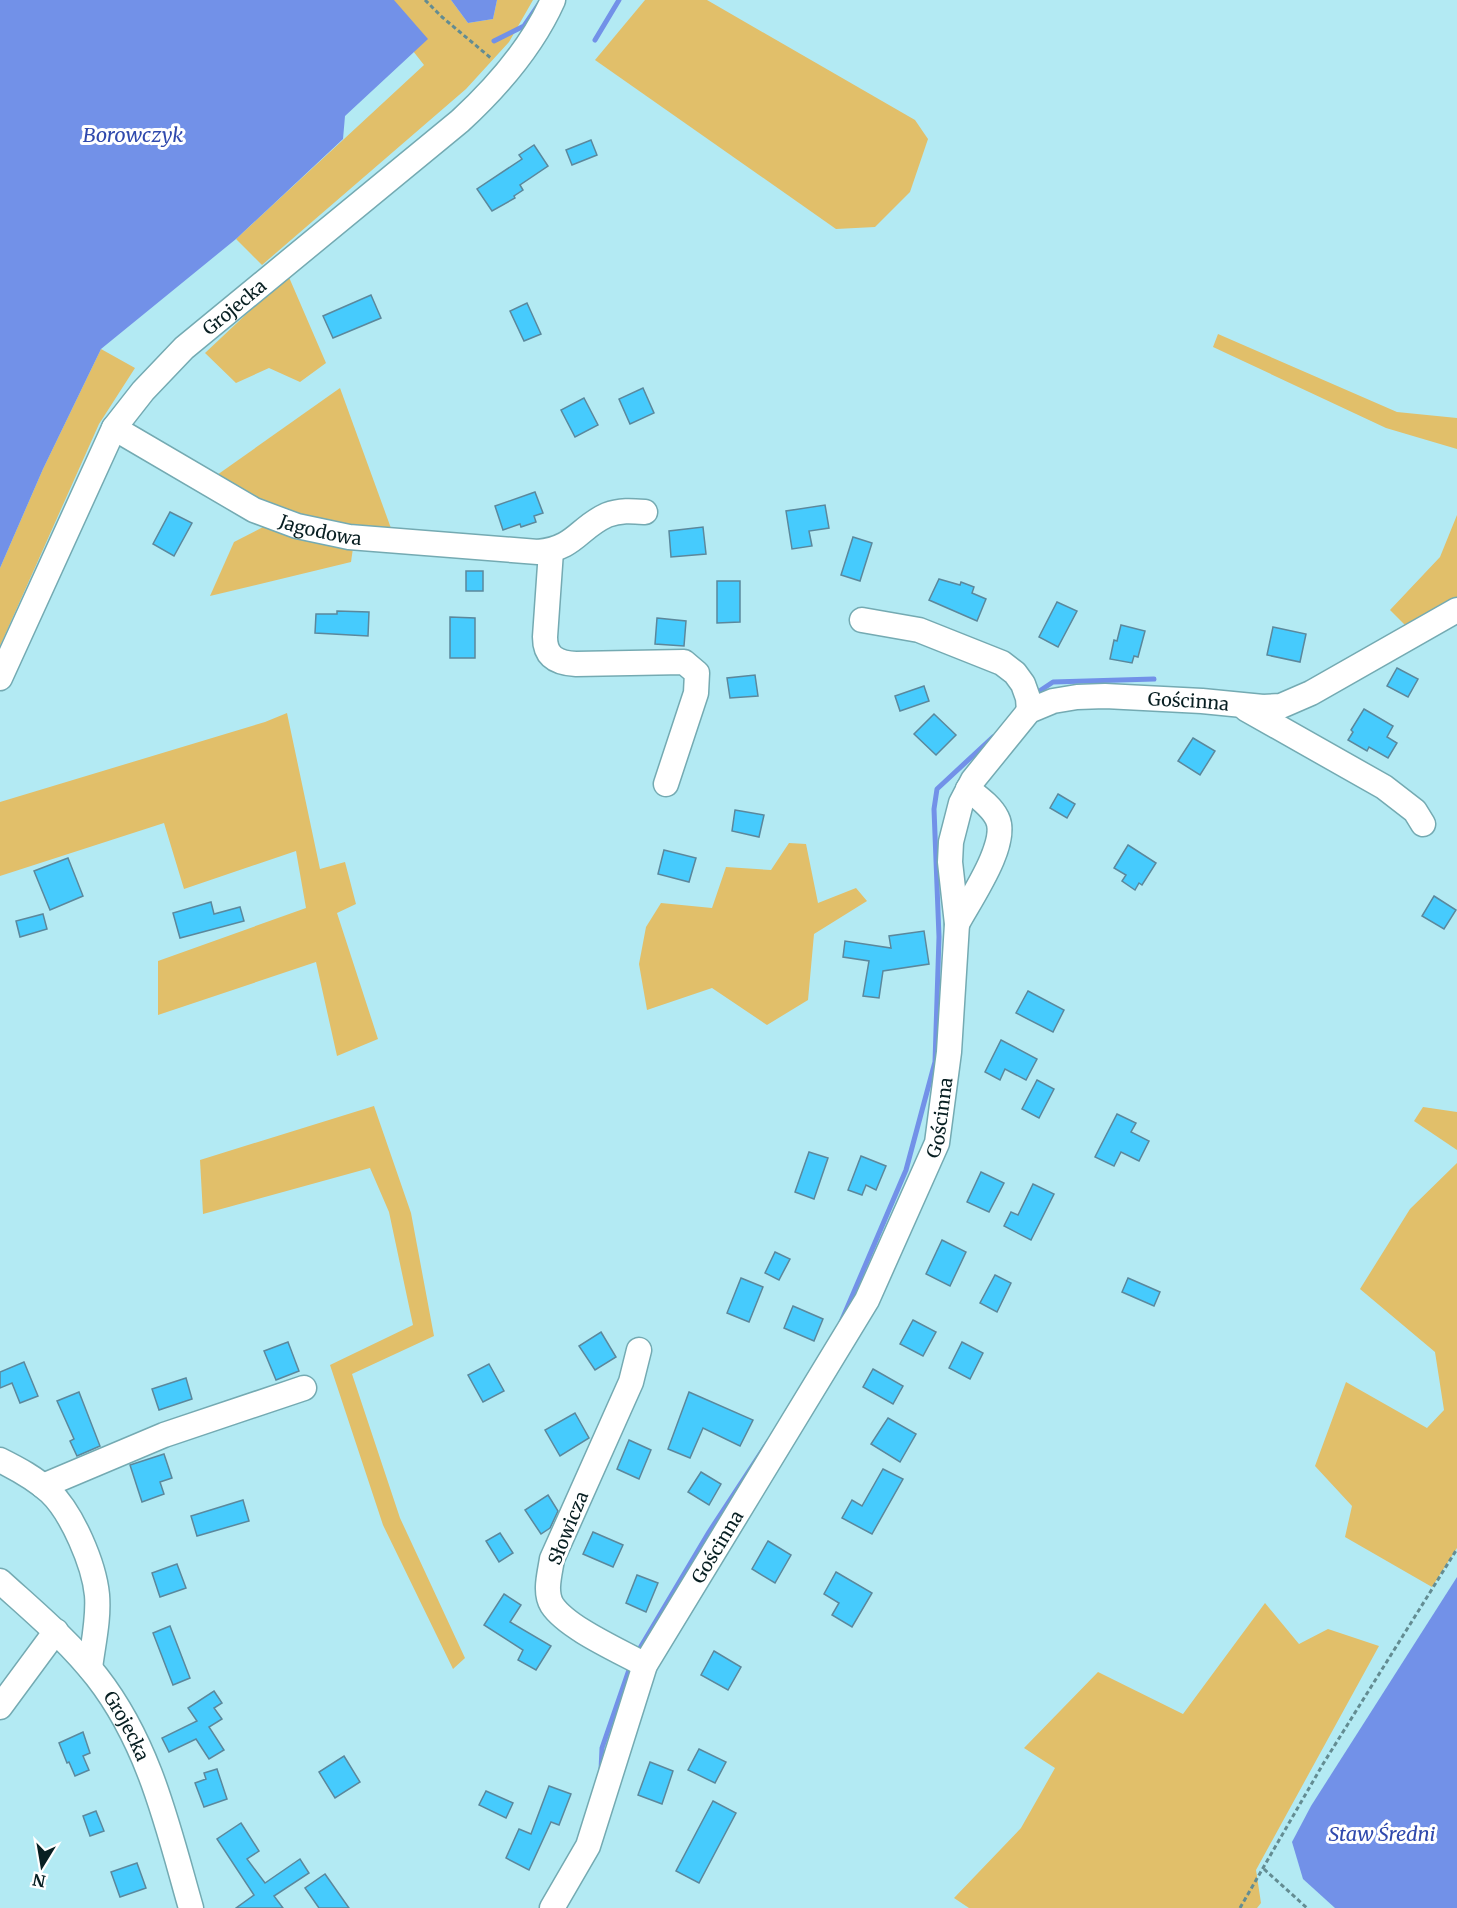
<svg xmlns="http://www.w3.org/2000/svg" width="1457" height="1908" font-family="Merriweather,serif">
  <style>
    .green { fill: #e1bf6a }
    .water { fill: #7291e8 }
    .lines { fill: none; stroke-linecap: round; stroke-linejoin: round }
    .stream { stroke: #7291e8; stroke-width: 5 }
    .building { fill: #46cbfd; stroke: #5b889c; stroke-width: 1.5 }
    .minor-casing { stroke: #74aab2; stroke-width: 27 }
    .path { stroke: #638c92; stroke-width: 3; stroke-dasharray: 4.5 3; stroke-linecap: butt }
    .minor { stroke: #fff; stroke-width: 24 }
    .labels { text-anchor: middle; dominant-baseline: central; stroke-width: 6; stroke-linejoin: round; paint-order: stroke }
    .street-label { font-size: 18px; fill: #081f22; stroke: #fff }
    .water-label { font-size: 20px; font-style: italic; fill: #2f49ad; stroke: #fff }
  </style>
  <rect width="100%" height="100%" fill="#b3eaf3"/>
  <g class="green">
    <polygon points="373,0 451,0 468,23 493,19 497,0 533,0 509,42 466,89 262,265 236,239 424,65"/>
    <polygon points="645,0 707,0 915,120 928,139 910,192 875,227 836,229 595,60"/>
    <polygon points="288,275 326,363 300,382 269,368 236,383 205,353"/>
    <polygon points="1218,334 1397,412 1457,418 1457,449 1386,428 1213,347"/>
    <polygon points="101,349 135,368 99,424 0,646 0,568 43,469"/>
    <polygon points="340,388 392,531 346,528 276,508 217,475"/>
    <polygon points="1457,515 1457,599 1409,629 1390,610 1440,557"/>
    <polygon points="265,526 353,548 351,562 210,596 234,542"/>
    <polygon points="287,713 320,869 345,862 356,904 337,913 378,1039 337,1056 316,962 158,1015 158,961 306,908 296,851 184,889 164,823 0,876 0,802 265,722"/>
    <polygon points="789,843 806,844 818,903 856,888 867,901 814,934 808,1000 767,1025 712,988 647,1010 639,964 646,927 661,903 712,908 726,867 771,870"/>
    <polygon points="374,1106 411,1213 434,1336 352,1374 400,1518 465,1658 453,1669 383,1525 330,1365 413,1325 389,1212 370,1168 203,1214 200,1160"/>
    <polygon points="1423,1107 1457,1112 1457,1150 1414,1121"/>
    <polygon points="1457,1163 1457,1548 1432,1587 1345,1537 1352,1506 1315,1466 1346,1382 1427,1428 1444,1410 1435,1352 1360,1289 1410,1209"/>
    <polygon points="1265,1603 1299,1644 1328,1629 1379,1646 1256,1870 1261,1903 1257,1908 969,1908 954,1898 1021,1828 1055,1768 1024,1748 1098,1672 1183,1714"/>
  </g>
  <g class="water">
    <polygon points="0,0 394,0 428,39 345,116 343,139 236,239 101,349 43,469 0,568"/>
    <polygon points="451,0 497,0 493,19 468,23"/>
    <polygon points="1457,1577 1457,1908 1335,1908 1303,1879 1292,1842 1311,1806"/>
  </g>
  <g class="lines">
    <g class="stream">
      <polyline points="595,40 619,0"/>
      <polyline points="494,41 524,26 539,4"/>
      <polyline points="1041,690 1053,682 1154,679"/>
      <polyline points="841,1322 906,1170 935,1062 939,937 934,809 937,789 993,737"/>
      <polyline points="637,1653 709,1532 768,1442"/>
      <polyline points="601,1770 602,1748 631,1664"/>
    </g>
  </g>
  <g class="building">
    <polygon points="591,140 597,155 572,165 566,150"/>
    <polygon points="534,145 548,166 520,185 523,190 514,196 515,198 492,211 477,189 522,159 519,155"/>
    <polygon points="371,295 381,318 333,338 323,316"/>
    <polygon points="527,303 541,334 524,341 510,311"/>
    <polygon points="643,388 654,413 630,424 619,399"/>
    <polygon points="584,398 598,425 575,437 561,410"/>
    <polygon points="535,492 543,513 534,516 536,522 521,527 520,524 503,530 495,506"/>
    <polygon points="825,505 829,528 809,531 812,546 792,549 786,511"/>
    <polygon points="170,512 192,523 174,556 153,544"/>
    <polygon points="703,527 706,554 671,557 669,531"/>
    <polygon points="853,537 872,543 860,581 841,575"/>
    <rect x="466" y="571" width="17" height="20"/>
    <polygon points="939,579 960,585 961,582 974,587 972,593 986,599 977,621 929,600"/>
    <polygon points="717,581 740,581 740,622 717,623"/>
    <polygon points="1057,602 1077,611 1058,647 1039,637"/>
    <polygon points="337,611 369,612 368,636 315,633 316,614 337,614"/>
    <polygon points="450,617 475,618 475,658 450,658"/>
    <polygon points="657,618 686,621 684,646 655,644"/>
    <polygon points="1121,625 1145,631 1138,657 1134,656 1132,663 1110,659 1114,640 1117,641"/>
    <polygon points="1273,627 1306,634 1300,662 1267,655"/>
    <polygon points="1397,668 1418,679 1408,697 1387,686"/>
    <polygon points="755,675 758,696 730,698 727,678"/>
    <polygon points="924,686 929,701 900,711 895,696"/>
    <polygon points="1364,709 1393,726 1387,737 1397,743 1388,758 1369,747 1367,751 1348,740 1353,732 1351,730"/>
    <polygon points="934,714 956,735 936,755 914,734"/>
    <polygon points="1193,738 1215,751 1200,775 1178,761"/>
    <polygon points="1058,794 1075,804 1067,818 1050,808"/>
    <polygon points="735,810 764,815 759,837 732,831"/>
    <polygon points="1128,845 1156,863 1142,885 1139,883 1135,890 1122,881 1126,875 1114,868"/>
    <polygon points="664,850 696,858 689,882 658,874"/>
    <polygon points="68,858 83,896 50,910 34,871"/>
    <polygon points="1434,896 1456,910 1444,929 1422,916"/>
    <polygon points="211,902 214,914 240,907 244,921 180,938 173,913"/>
    <polygon points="43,914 47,929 20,937 16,921"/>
    <polygon points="924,931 929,964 883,971 879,998 863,996 869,961 843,957 845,941 891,948 889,936"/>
    <polygon points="1028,991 1064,1010 1053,1032 1016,1013"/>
    <polygon points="1001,1040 1037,1059 1026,1080 1005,1069 1000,1080 985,1072"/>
    <polygon points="1037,1080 1054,1089 1039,1118 1022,1109"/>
    <polygon points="1117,1114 1136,1123 1131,1132 1149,1141 1139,1161 1121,1152 1114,1166 1095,1157"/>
    <polygon points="809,1152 828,1158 814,1199 795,1192"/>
    <polygon points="861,1156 886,1166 876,1190 866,1185 862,1195 848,1190"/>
    <polygon points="981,1172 1004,1183 989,1212 967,1202"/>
    <polygon points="1033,1184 1054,1194 1031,1240 1004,1226 1011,1212 1018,1215"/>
    <polygon points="942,1240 966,1252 950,1286 926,1274"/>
    <polygon points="775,1252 790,1259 779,1280 765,1273"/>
    <polygon points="995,1275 1011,1283 997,1312 980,1303"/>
    <polygon points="741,1278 763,1287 749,1322 727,1313"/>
    <polygon points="1128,1278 1160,1292 1154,1306 1122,1292"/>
    <polygon points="793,1306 823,1319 814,1341 784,1328"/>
    <polygon points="913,1320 936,1332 923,1356 900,1344"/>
    <polygon points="601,1332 616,1357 595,1370 579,1346"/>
    <polygon points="288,1342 299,1371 276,1380 264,1351"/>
    <polygon points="962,1342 983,1353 970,1379 949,1368"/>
    <polygon points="24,1362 38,1396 20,1403 12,1383 0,1388 0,1372"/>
    <polygon points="489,1364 504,1391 483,1402 468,1375"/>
    <polygon points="873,1369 903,1386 893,1404 863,1387"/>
    <polygon points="186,1378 192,1399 159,1410 152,1389"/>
    <polygon points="79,1392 100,1446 77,1456 70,1441 74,1439 57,1401"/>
    <polygon points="689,1392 753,1420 740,1446 703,1428 690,1458 668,1449"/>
    <polygon points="575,1413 589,1438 560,1456 545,1430"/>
    <polygon points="888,1418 916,1434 900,1462 871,1444"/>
    <polygon points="629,1440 651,1450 639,1479 617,1469"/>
    <polygon points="164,1454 172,1478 160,1482 164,1494 142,1502 130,1465"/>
    <polygon points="883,1469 903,1479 872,1534 842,1518 852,1500 862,1506"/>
    <polygon points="701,1472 721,1484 709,1505 688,1492"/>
    <polygon points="548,1495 558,1511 550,1528 541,1534 525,1510"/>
    <polygon points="243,1500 249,1521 197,1536 191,1516"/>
    <polygon points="593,1532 623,1545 613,1567 583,1554"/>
    <polygon points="500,1533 513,1553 499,1562 486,1541"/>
    <polygon points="768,1541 791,1555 775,1583 752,1569"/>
    <polygon points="177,1564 186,1588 160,1597 152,1573"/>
    <polygon points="836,1572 872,1593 852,1627 832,1615 839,1603 824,1594"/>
    <polygon points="637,1575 658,1583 646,1612 626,1603"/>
    <polygon points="504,1594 521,1605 510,1622 551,1646 536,1670 518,1660 523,1650 484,1625"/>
    <polygon points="170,1626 190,1678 173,1685 153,1633"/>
    <polygon points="714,1651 741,1667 728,1690 701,1675"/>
    <polygon points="214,1691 222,1703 214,1708 222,1719 209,1727 224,1750 209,1759 196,1739 169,1752 162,1738 197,1721 188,1708"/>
    <polygon points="83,1732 90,1753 83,1756 89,1770 75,1776 69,1762 67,1763 59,1743"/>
    <polygon points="699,1749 726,1762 715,1783 688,1770"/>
    <polygon points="344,1756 360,1782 335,1798 319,1772"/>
    <polygon points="650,1762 673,1771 662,1804 638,1795"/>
    <polygon points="217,1769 227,1799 204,1807 195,1783 206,1779 204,1773"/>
    <polygon points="549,1786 571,1794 559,1825 551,1822 529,1870 506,1858 519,1829 531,1834"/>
    <polygon points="486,1791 513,1803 506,1818 479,1805"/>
    <polygon points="713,1801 736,1813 699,1883 676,1871"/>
    <polygon points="96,1811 104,1831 90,1836 83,1816"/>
    <polygon points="241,1823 259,1851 247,1859 265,1883 300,1859 309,1873 274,1896 283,1908 236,1908 254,1895 217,1839"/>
    <polygon points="137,1863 146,1888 120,1897 111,1872"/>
    <polygon points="325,1874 349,1908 319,1908 305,1888"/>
  </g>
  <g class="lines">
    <g class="minor-casing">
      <g id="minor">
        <path id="s1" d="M114,428L254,510L297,526L349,537L538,552C576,548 578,528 607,515C620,510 632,511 645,512"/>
        <path d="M551,551L545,637C545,657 557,663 576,664L684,662L697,673L696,693L666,784"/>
        <polyline points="862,620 919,630 1002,663 1015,673 1023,684 1028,698 1029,711"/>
        <path id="s2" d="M0,678L114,428L143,391L184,348L460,121C498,86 532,47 553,0"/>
        <polyline points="1246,709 1384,787 1415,811 1423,824"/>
        <path d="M957,924C969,901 1010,843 997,818C991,806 978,797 968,789"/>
        <path d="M639,1350L631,1382L552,1559C550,1573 544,1592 552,1605C567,1628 620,1651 645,1665"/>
        <path d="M0,1460C18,1469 35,1478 50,1492C72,1513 94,1564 97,1595C99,1619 93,1644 90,1668"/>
        <polyline points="43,1486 164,1435 304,1388"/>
        <path id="s3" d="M0,1581C34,1612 69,1641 97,1677C150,1745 168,1828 191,1908"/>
        <polyline points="0,1707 56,1631"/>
        <path id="s4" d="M552,1908L588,1846L645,1665L867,1300L937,1143L949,1052L957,924L950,862L951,842L961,803L973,780L1029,711L1053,701L1077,697L1105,696L1202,701L1263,707L1281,706L1311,693L1457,610"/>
      </g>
    </g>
    <g class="path">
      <polyline points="425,0 442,17 492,59"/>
      <polyline points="1264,1869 1307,1908"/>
      <polyline points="1240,1908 1323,1764 1457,1549"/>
    </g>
    <use href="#minor" class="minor"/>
  </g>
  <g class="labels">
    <g class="street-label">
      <text stroke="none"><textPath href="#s2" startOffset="446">Grojecka</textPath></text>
      <text stroke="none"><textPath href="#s1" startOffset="232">Jagodowa</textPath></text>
      <text stroke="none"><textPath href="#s4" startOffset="1480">Gościnna</textPath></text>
      <text stroke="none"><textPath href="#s4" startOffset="886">Gościnna</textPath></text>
      <text transform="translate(568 1528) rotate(-68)">Słowicza</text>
      <text stroke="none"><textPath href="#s4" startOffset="400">Gościnna</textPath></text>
      <text stroke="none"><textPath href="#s3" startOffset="194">Grojecka</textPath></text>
    </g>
    <g class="water-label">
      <text x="133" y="134">Borowczyk</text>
      <text x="1382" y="1833">Staw Średni</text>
    </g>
  </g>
  <g transform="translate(42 1866) rotate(191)" stroke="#ffffff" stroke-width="4.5" paint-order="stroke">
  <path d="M0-4.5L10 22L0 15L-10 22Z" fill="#081f22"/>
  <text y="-9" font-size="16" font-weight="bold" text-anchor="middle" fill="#081f22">N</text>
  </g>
</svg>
